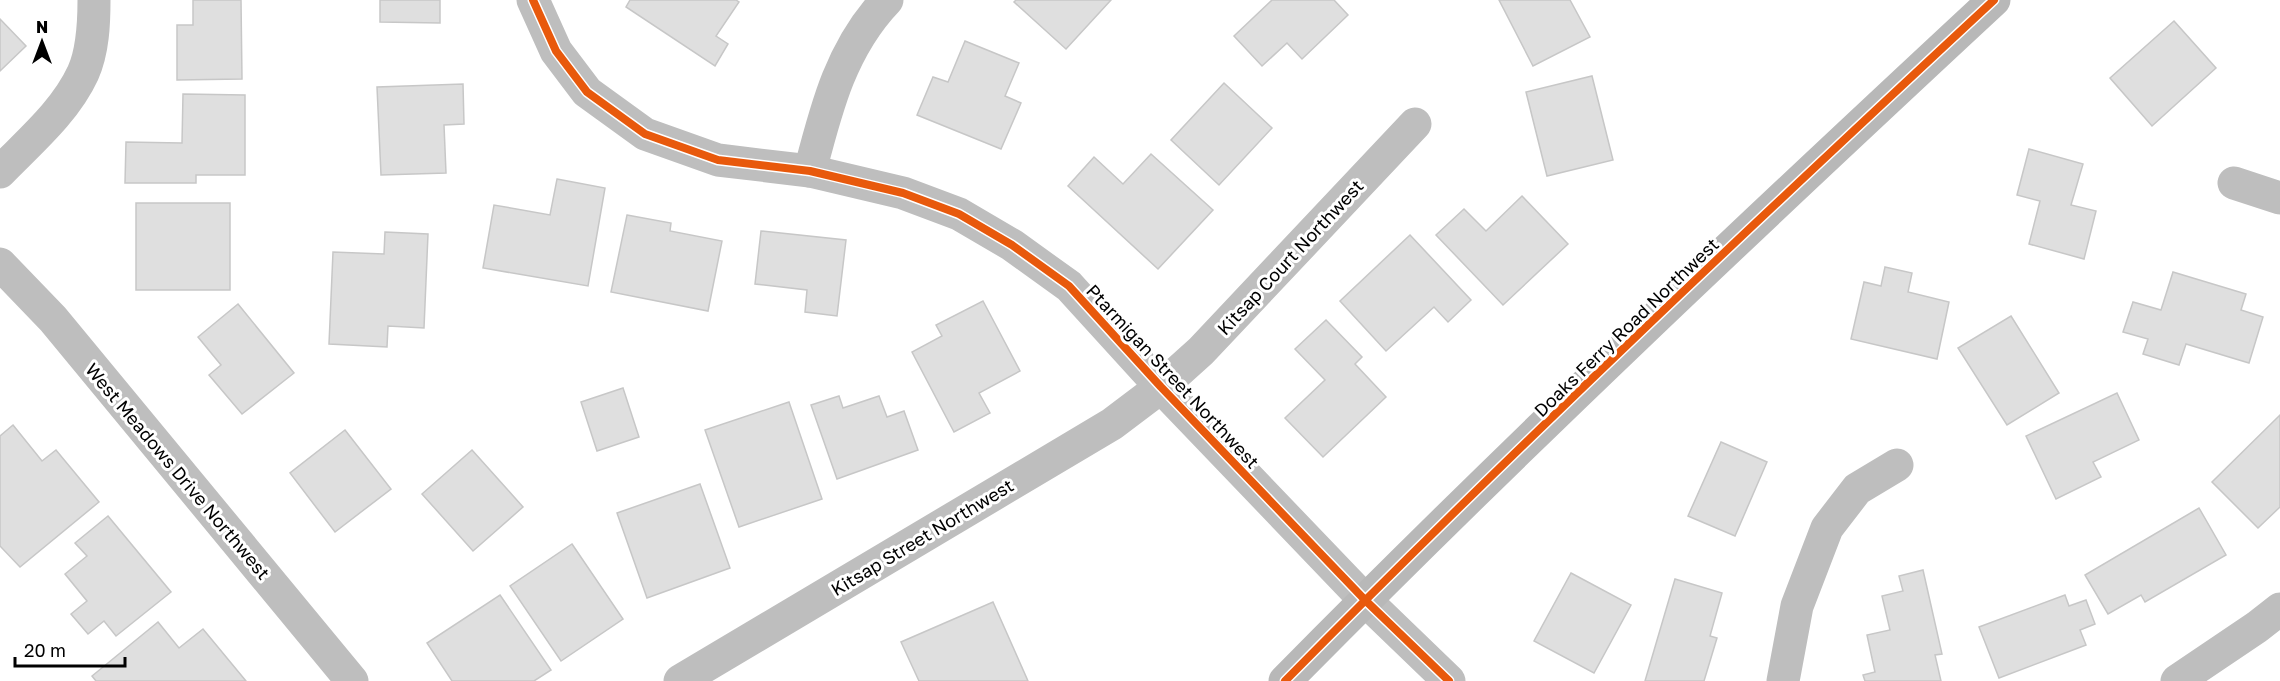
<svg xmlns="http://www.w3.org/2000/svg" width="2280" height="681" font-family="'Golos Text',sans-serif">
  <style>
    .building { fill: #dfdfdf; stroke: #c7c7c7; stroke-width: 1.5 }
    .lines { fill: none; stroke-linecap: round; stroke-linejoin: round }
    .minor { stroke: #bebebe; stroke-width: 33 }
    .secondary { stroke: #b8b8b8; stroke-width: 33 }
    .cycleway-casing { stroke: #fff; stroke-width: 11 }
    .cycleway { stroke: #e8590c; stroke-width: 8 }
    .labels { text-anchor: middle; dominant-baseline: central; stroke-width: 6; stroke-linejoin: round; paint-order: stroke }
    .street-label { font-size: 18px; fill: #000; stroke: #fff }
  </style>
  <rect width="100%" height="100%" fill="#fff"/>
  <g class="building">
    <polygon points="193,0 241,0 242,79 177,80 177,25 193,25"/>
    <polygon points="380,0 440,0 440,23 380,22"/>
    <polygon points="630,0 736,0 739,2 716,36 728,44 715,66 626,7"/>
    <polygon points="1016,0 1111,0 1066,49 1014,2"/>
    <polygon points="1272,0 1334,0 1348,15 1302,59 1287,43 1262,66 1234,36"/>
    <polygon points="1499,0 1570,0 1590,37 1533,66"/>
    <polygon points="0,19 26,46 0,71"/>
    <polygon points="2174,21 2216,68 2152,126 2110,78"/>
    <polygon points="965,41 1019,63 1005,96 1021,103 1001,149 917,115 933,77 948,82"/>
    <polygon points="1592,76 1613,160 1547,176 1526,92"/>
    <polygon points="1224,83 1272,128 1219,185 1171,140"/>
    <polygon points="463,84 464,124 444,125 446,173 381,175 377,87"/>
    <polygon points="183,94 245,95 245,175 196,175 196,183 125,183 126,142 182,143"/>
    <polygon points="2029,149 2083,164 2071,205 2096,211 2084,259 2029,244 2040,201 2017,195"/>
    <polygon points="1151,154 1213,210 1158,269 1068,186 1094,157 1123,184"/>
    <polygon points="557,179 605,188 588,286 483,268 494,205 550,215"/>
    <polygon points="1522,196 1568,244 1503,305 1436,235 1464,209 1486,231"/>
    <rect x="136" y="203" width="94" height="87"/>
    <polygon points="627,215 671,223 670,231 722,241 708,311 611,292"/>
    <polygon points="761,231 846,240 837,316 805,312 807,290 755,284"/>
    <polygon points="385,232 428,234 424,328 388,326 387,347 329,344 333,252 384,254"/>
    <polygon points="1410,235 1471,300 1448,322 1434,307 1386,351 1340,301"/>
    <polygon points="1885,267 1912,273 1908,292 1949,302 1937,359 1851,339 1864,282 1881,286"/>
    <polygon points="2173,272 2246,294 2241,310 2263,317 2249,363 2186,344 2179,365 2143,354 2148,339 2123,332 2133,302 2161,310"/>
    <polygon points="983,301 1020,371 979,393 990,413 954,432 912,352 942,336 936,325"/>
    <polygon points="238,304 294,373 242,414 209,375 221,365 198,337"/>
    <polygon points="2011,316 2059,393 2007,425 1958,348"/>
    <polygon points="1326,320 1362,357 1355,364 1386,397 1323,457 1285,418 1325,380 1295,349"/>
    <polygon points="623,388 639,437 597,451 581,402"/>
    <polygon points="2117,393 2139,440 2093,462 2101,477 2056,499 2026,436"/>
    <polygon points="839,396 843,408 879,396 887,417 904,411 918,450 837,479 811,405"/>
    <polygon points="789,402 822,499 739,527 705,430"/>
    <polygon points="2280,415 2280,507 2258,528 2212,482"/>
    <polygon points="13,425 42,461 56,450 99,502 20,567 0,546 0,436"/>
    <polygon points="345,430 391,489 335,532 290,473"/>
    <polygon points="1721,442 1767,462 1735,536 1688,516"/>
    <polygon points="472,450 523,507 473,551 422,494"/>
    <polygon points="700,484 730,568 647,598 617,513"/>
    <polygon points="2199,508 2226,555 2145,602 2141,595 2108,614 2085,575"/>
    <polygon points="108,516 171,592 116,636 104,621 88,634 71,614 87,601 65,574 87,556 75,543"/>
    <polygon points="572,544 623,619 561,661 510,586"/>
    <polygon points="1923,570 1942,654 1935,655 1941,681 1865,681 1863,675 1875,672 1867,635 1890,630 1882,596 1903,591 1899,576"/>
    <polygon points="1571,573 1631,605 1594,673 1534,641"/>
    <polygon points="1675,579 1722,593 1710,636 1717,638 1704,681 1645,681"/>
    <polygon points="500,595 551,670 534,681 452,681 427,643"/>
    <polygon points="2065,595 2069,606 2086,600 2095,624 2080,630 2086,645 1999,678 1979,627"/>
    <polygon points="993,602 1028,681 919,681 901,642"/>
    <polygon points="158,622 179,648 203,629 246,681 96,681 92,676"/>
  </g>
  <g class="lines">
    <g class="minor">
      <polyline points="533,0 556,51 587,92 645,134 718,160 810,171 903,193 959,214 1012,245 1069,286 1161,387 1365,600 1449,681"/>
      <path d="M810,171C826,109 841,48 887,0"/>
      <path d="M0,172C29,142 65,112 83,73C93,51 94,23 94,0"/>
      <polyline points="2234,183 2280,198"/>
      <polyline points="0,264 53,319 352,681"/>
      <polyline points="680,681 1112,424 1161,387 1201,351 1415,124"/>
      <polyline points="1783,681 1797,606 1827,528 1857,489 1897,465"/>
      <polyline points="2177,681 2257,627 2280,609"/>
    </g>
    <path class="secondary" d="M1285,681C1515,448 1754,223 1994,0"/>
    <g class="cycleway-casing">
      <g id="cycleway">
        <polyline points="533,0 556,51 587,92 645,134 718,160 810,171 903,193 959,214 1012,245 1069,286 1161,387 1365,600 1449,681"/>
        <path d="M1285,681C1515,448 1754,223 1994,0"/>
      </g>
    </g>
    <use href="#cycleway" class="cycleway"/>
  </g>
  <g class="labels">
    <g class="street-label">
      <text transform="translate(1290 257) rotate(-47)">Kitsap Court Northwest</text>
      <text transform="translate(1626 327) rotate(-44)">Doaks Ferry Road Northwest</text>
      <text transform="translate(1173 376) rotate(47)">Ptarmigan Street Northwest</text>
      <text transform="translate(178 471) rotate(50)">West Meadows Drive Northwest</text>
      <text transform="translate(922 537) rotate(-31)">Kitsap Street Northwest</text>
    </g>
  </g>
  <g transform="translate(42 42)" stroke="#ffffff" stroke-width="4.5" paint-order="stroke">
  <path d="M0-4.5L10 22L0 15L-10 22Z" fill="#000000"/>
  <text y="-9" font-size="16" font-weight="bold" text-anchor="middle" fill="#000000">N</text>
  </g>
  <path d="M15 657v9h110v-9" fill="none" stroke="#000000" stroke-width="3"/>
  <text x="24" y="657" font-size="18" fill="#000000" stroke="#ffffff" stroke-width="4.5" paint-order="stroke">20 m</text>
</svg>
